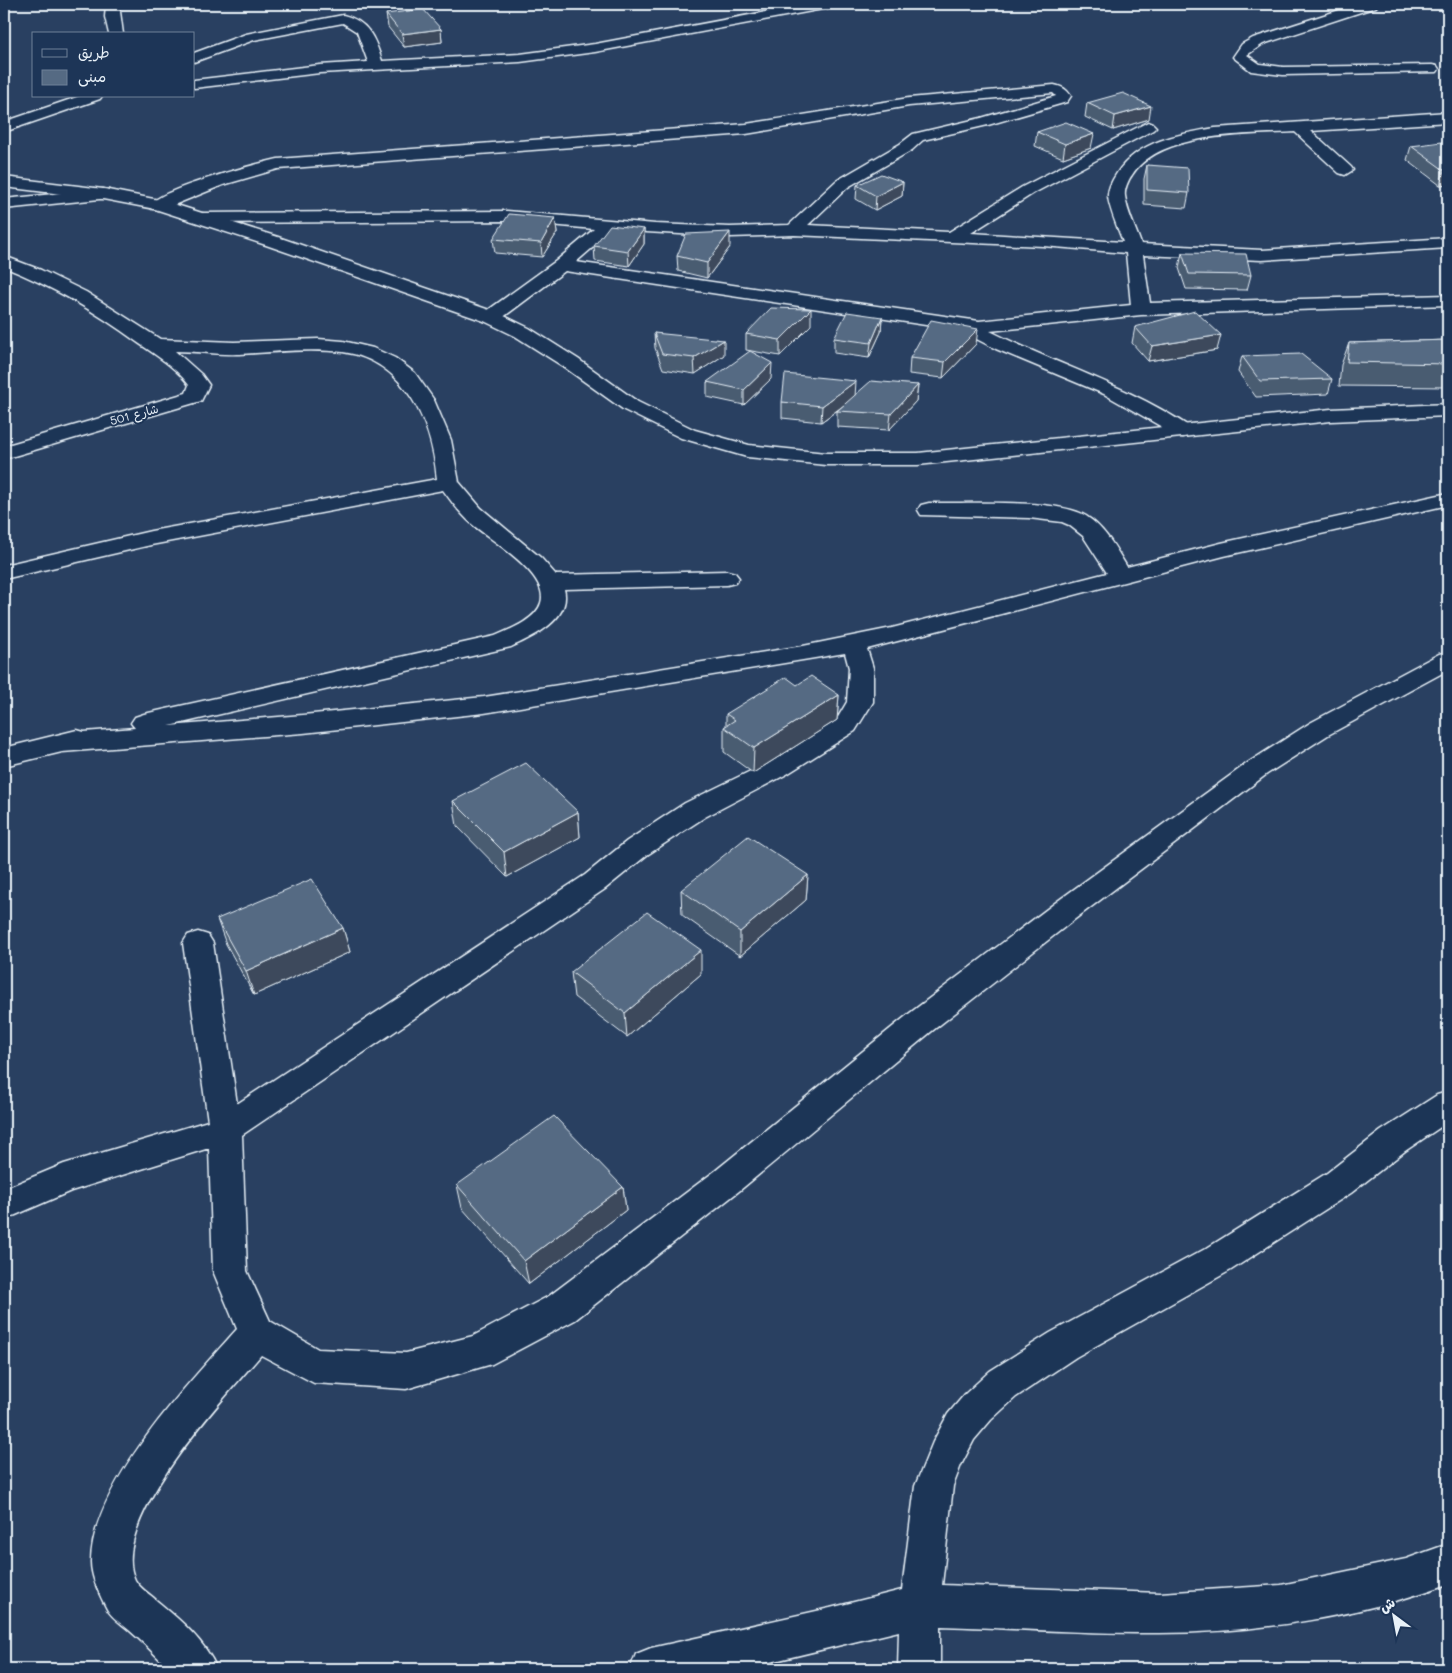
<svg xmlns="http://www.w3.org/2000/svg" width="1452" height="1673" font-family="Mali,'Playpen Sans Arabic',sans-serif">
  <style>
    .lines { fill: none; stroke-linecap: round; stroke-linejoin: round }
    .street-casing { stroke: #e8f1f8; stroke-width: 3 }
    .primary-casing { stroke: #e8f1f8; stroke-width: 3 }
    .street { fill: #1d3557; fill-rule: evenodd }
    .primary { fill: #1d3557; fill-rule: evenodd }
    .wall { fill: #495b71; stroke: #e8f1f8 }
    .shaded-wall { fill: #3c4a5c; stroke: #e8f1f8 }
    .building { fill: #556a83; stroke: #e8f1f8 }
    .labels { text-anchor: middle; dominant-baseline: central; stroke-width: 4; stroke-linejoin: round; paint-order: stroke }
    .far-street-label { font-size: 12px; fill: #e8f1f8; stroke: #1d3557 }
  </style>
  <rect width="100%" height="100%" fill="#294061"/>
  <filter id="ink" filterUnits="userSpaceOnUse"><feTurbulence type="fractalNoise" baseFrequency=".02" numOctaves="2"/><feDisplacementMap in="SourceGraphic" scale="10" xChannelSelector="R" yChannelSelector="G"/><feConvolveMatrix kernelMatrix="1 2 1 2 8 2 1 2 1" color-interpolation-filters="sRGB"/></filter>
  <g filter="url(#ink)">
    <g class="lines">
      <g class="street-casing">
        <g id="street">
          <polygon points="106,4 119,4 123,34 109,34 105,17"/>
          <path d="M808,4H835L828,8L595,52L520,62L320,73L194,88V80L320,65L368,62L357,32L343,23L254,40L194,62V53L246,34L343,15C368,21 375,38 382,61L520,54L595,44Z"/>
          <polygon points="1358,4 1378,4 1376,7 1263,44 1247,55 1260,64 1283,67 1432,65 1437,66 1439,69 1437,72 1283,75 1251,71 1233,57 1242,44 1253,38"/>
          <path d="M1054,85C1063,87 1066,89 1071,96L1067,102L988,125L923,140L912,150L848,187L808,225L949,232L1022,187L1148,122L1153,124L1156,127L1153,130L1034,193L971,233L1123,242C1119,231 1108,206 1108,195C1108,188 1113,179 1117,173C1138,141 1179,134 1215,128L1448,112V122L1311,131L1351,167L1353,170L1345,175L1339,173L1295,132C1248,135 1160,131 1132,175C1128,180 1124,190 1125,196C1127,212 1136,229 1141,244L1262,250L1448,238V248L1262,260L1143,255L1150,303L1448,295V305L1141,315L990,331C1057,365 1127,385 1190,427L1193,431L1190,435L1183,437L1176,435L1104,394L996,349L959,330L565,271L498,321H484L482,317L484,313L556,261L594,229L507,221L204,223L198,222L196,218L198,214L204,213L507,211L655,224L730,227L789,225L836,181L900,144L913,134L981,118L1056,96L1053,93L909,106L746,134L278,169L223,185L164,209H152L150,205C160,189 256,164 278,159L746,124L909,98ZM613,230L730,237L794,235L1043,246L1126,253L1131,305L979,321L576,262Z"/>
          <polygon points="80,96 102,96 100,99 4,132 4,122"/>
          <polygon points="103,189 109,190 111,194 109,198 4,209 4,199"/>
          <path d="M4,256L41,270L86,292L160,339L234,342L318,339L343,341L373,348L395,358L415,373L434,400L451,440L459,482L481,508L541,558L556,575L727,571L735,573L739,578L735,583L727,585L564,589C572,619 533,637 511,647L169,726L303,715L484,697L803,646L892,628L1107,573L1083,536L1069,525L1062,522L1029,518L921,515L918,510L921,505L929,503C967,504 1056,498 1086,516C1105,528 1116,549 1127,567L1221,543L1448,493V505L1224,556L867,649L873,668V702L855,731L787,774L705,817L647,855L605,889L242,1135L247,1271L270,1321L318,1349L406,1353L473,1336L549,1296L715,1171L910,1013L1055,903L1249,762L1310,723L1439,654L1448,652V670L1328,735L1267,774L1075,919L932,1031L739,1191L575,1320L492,1364L406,1389L314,1383L261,1355C225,1397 107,1522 135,1580C140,1589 150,1594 157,1601C180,1620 205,1641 217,1669H169C156,1655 143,1642 129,1630C121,1623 112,1618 107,1609C100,1596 91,1577 91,1562C91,1486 188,1384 237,1329L213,1271L209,1148L71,1191L4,1220V1189L64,1164L208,1121L183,943L188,935L198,932L208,935L213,943L237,1104L585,875L627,841L685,803L769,762L837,719L847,702L849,668L845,653L484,713L303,733L62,752L4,766V748L77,730L84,732L135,728L131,723L135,717L144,714L495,636C509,630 536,620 541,603C550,575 492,541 473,525C462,515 452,503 443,490L151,545L4,579V565L151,531L437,479C432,422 405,361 343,352C309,348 274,352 240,354C218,355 197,351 175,351L201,374L209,385L201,401L4,459V446L186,393L189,385C176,367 154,354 137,342C95,311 52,286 4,267Z"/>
          <path d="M1448,1092V1122L1405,1151L1351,1193L1231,1270L1076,1357L1016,1397L991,1420L974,1440L961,1465L953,1486L942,1585L1160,1593L1281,1585L1406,1559L1448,1544V1584C1357,1617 1256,1633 1159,1633C1086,1634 1013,1628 940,1626V1669H898L899,1631L742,1669H630L636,1654L651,1648L830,1608L902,1590L915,1486L933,1442L948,1414L965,1394L990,1371L1050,1333L1207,1248L1327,1173L1381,1131L1437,1095Z"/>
        </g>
      </g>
      <g class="primary-casing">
        <polygon id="primary" points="4,177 103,189 164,201 278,237 498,313 529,328 578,359 638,402 695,430 749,445 826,453 918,453 1331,409 1448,404 1448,416 1331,421 918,465 826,465 747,457 681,438 624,410 564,367 515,336 484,321 266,245 155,209 103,199 4,187"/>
      </g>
      <use href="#street" class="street"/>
      <use href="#primary" class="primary"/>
    </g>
    <g class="wall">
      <polygon points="386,14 441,29 442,42 404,47 388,27"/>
      <polygon points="1087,103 1149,119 1113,130 1085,117"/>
      <polygon points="1037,132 1091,148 1063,158 1035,146"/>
      <polygon points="1411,146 1448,147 1448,184 1440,185 1407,160"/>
      <polygon points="1147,165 1189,193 1186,208 1144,205 1144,179"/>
      <polygon points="903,182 902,196 875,210 856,199 857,185"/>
      <polygon points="555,218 557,233 542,257 495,253 493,239"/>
      <polygon points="644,229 644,244 629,266 595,261 594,246"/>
      <polygon points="730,247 707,278 678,271 677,256"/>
      <polygon points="1182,253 1251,275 1247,290 1186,289 1179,268"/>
      <polygon points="882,317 881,332 869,358 834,353 834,338"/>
      <polygon points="811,325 780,356 746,350 746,334"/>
      <polygon points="1135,327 1217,350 1148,361 1132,343"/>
      <polygon points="654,333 724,355 695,374 663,369 655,348"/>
      <polygon points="1448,340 1448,387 1339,386 1341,365 1349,343"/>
      <polygon points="976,344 943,378 909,374 910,358"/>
      <polygon points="1242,356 1332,379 1328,394 1256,397 1238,372"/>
      <polygon points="771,379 744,405 707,397 707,382"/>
      <polygon points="918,385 916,401 889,430 837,427 837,411 845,405 821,422 782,418 782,402 855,395"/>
      <polygon points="797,685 839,695 837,720 753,773 724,752 724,727 726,726 726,714"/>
      <polygon points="453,801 578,812 580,837 507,877 457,826"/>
      <polygon points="808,875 806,900 740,956 682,915 681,890"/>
      <polygon points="217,919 343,928 350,952 254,995 226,944"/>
      <polygon points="571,972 701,974 627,1037 574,997"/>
      <polygon points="457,1185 623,1187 626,1210 529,1284 462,1208"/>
    </g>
    <g class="shaded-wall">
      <polygon points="441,29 442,42 404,47 402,34"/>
      <polygon points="1151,106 1149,119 1113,130 1115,116"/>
      <polygon points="1094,134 1091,148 1063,158 1065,144"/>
      <polygon points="1444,170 1448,170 1448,184 1440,185"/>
      <polygon points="903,182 902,196 875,210 876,196"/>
      <polygon points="555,218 557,233 542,257 541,243"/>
      <polygon points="644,229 644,244 629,266 628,251"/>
      <polygon points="730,232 730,247 707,278 707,263"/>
      <polygon points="811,309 811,325 780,356 780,340"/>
      <polygon points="882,317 881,332 869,358 871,343"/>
      <polygon points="978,329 976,344 943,378 945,362"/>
      <polygon points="1221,335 1217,350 1148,361 1152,346"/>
      <polygon points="724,340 724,355 695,374 694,358"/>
      <polygon points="772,363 771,379 744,405 744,390"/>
      <polygon points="856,381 855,397 821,422 822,406"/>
      <polygon points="918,385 916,401 889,430 891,414"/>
      <polygon points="839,695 837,720 753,773 754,748"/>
      <polygon points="578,812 580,837 507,877 504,852"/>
      <polygon points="808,875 806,900 740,956 740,932"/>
      <polygon points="343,928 350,952 254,995 246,971"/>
      <polygon points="701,950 701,974 627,1037 625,1013"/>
      <polygon points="623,1187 626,1210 529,1284 524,1261"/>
    </g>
    <g class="building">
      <polygon points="423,9 441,29 402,34 386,14"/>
      <polygon points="1123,93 1151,106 1115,116 1087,103"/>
      <polygon points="1066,122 1094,134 1065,144 1037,132"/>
      <polygon points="1442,142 1448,147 1448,170 1444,170 1411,146"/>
      <polygon points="1147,165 1188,168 1189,193 1147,190"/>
      <polygon points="881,174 903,182 876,196 857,185"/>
      <polygon points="509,214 555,218 541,243 493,239"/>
      <polygon points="610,225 644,229 628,251 594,246"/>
      <polygon points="730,232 707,263 677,256 686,234"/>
      <polygon points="1182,253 1246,254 1251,275 1189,274"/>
      <polygon points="771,308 811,309 780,340 746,334"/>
      <polygon points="1195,311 1221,335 1152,346 1135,327"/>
      <polygon points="847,312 882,317 871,343 834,338"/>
      <polygon points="931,320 978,329 945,362 910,358"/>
      <polygon points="654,333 724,340 694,358 662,354"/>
      <polygon points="1448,340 1448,364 1347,362 1349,343"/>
      <polygon points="750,351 772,363 744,390 707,382"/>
      <polygon points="1301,354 1332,379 1260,381 1242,356"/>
      <polygon points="785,374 856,381 822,406 782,402"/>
      <polygon points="871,381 918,385 891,414 837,411"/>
      <polygon points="811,676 839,695 754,748 724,727 735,720 726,714 786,677 797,685"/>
      <polygon points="526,763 578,812 504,852 453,801"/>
      <polygon points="748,836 808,875 740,932 681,890"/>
      <polygon points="312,879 343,928 246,971 217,919"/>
      <polygon points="647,912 701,950 625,1013 571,972"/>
      <polygon points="554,1116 623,1187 524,1261 457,1185"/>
    </g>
  </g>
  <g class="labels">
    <g class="far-street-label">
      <text transform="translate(134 414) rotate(-15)">شارع 501</text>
    </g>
  </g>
  <rect width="1452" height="1673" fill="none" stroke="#1d3557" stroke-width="20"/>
  <rect x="10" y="10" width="1432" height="1653" fill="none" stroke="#e8f1f8" stroke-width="2" filter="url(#ink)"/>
  <rect x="32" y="32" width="162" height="65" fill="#1d3557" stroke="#6e8097"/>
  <rect x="42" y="49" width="25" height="8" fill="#1d3557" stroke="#6e8097"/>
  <text x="78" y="58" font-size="15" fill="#e8f1f8">طريق</text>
  <rect x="42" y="70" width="25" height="15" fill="#556a83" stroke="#6e8097"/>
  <text x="78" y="82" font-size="15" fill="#e8f1f8">مبنى</text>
  <g transform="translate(1394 1616) rotate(328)" stroke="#1d3557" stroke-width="4" paint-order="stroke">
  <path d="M0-4L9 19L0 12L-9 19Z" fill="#e8f1f8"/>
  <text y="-8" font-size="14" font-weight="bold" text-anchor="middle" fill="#e8f1f8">ش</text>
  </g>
</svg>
